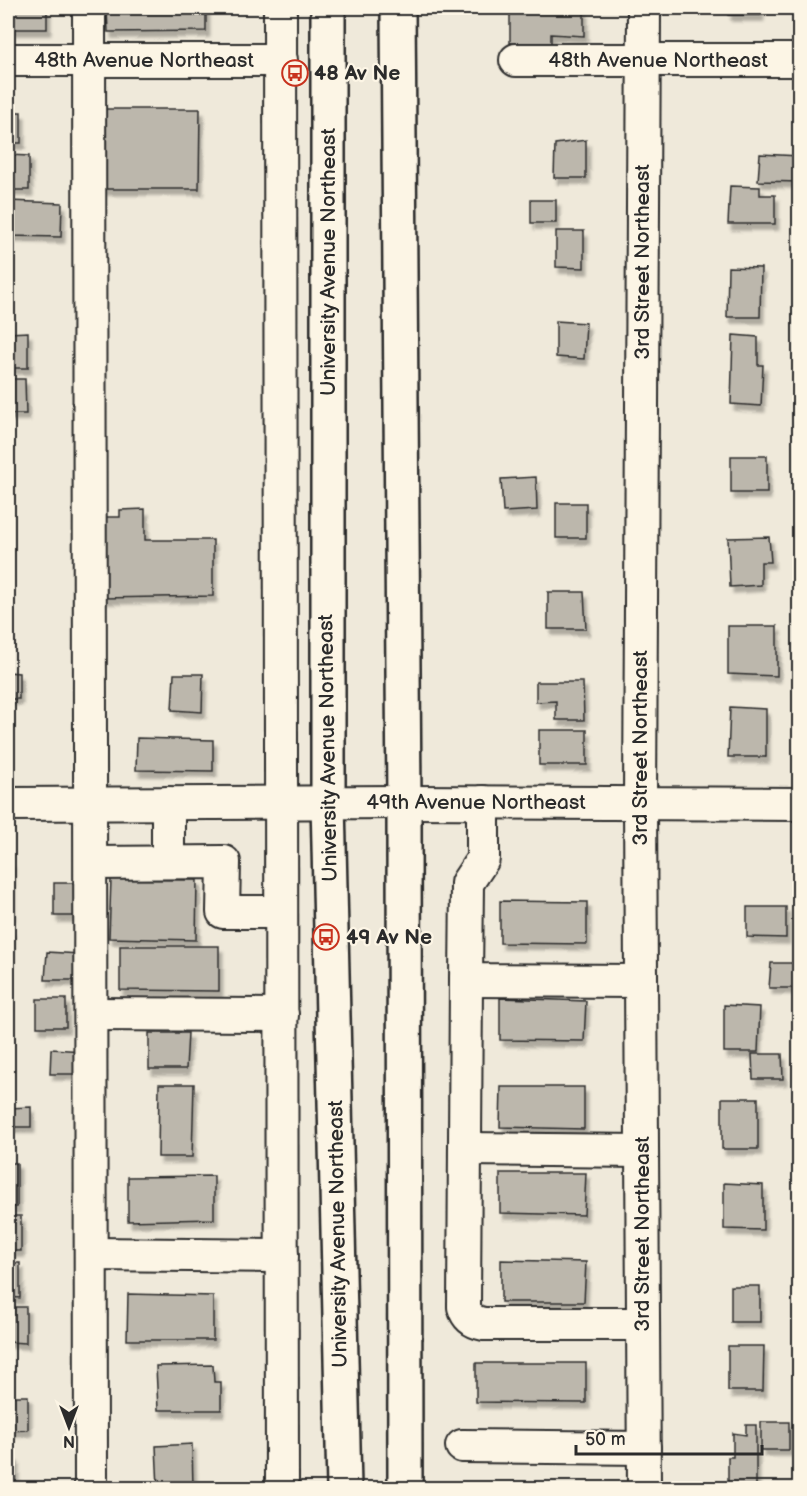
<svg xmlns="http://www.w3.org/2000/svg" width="807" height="1496" font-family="'Balsamiq Sans',sans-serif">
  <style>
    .building { fill: #bcb7ac; stroke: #2b2b2b; stroke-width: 1.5; filter: url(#shadow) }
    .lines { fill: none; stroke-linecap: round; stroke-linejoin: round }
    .minor-casing { stroke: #2b2b2b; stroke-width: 36 }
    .major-casing { stroke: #2b2b2b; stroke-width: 38 }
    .minor { stroke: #fcf5e5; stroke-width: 32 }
    .major { stroke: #fcf5e5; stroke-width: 33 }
    .labels { text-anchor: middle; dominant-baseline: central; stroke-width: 4.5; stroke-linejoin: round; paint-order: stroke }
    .street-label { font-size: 21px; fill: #2b2b2b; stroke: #fcf5e5 }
    .poi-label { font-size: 21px; font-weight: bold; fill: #2b2b2b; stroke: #fcf5e5; text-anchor: start }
  </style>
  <defs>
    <filter id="shadow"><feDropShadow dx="3.5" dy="6" stdDeviation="1.5" flood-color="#0004"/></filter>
  </defs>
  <rect width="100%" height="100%" fill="#efe9da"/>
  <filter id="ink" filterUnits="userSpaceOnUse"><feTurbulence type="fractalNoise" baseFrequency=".0167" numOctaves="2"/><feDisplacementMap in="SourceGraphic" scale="12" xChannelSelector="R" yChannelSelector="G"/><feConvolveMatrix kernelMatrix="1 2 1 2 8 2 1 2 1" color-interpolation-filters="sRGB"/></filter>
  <g filter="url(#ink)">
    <g class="building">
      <rect x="8" y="8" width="39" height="21"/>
      <polygon points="107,8 206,8 206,31 108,32"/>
      <polygon points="510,8 584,8 584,36 551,34 551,43 510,43"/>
      <rect x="728" y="8" width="32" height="7"/>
      <polygon points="103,109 200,109 199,189 103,189"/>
      <rect x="8" y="112" width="13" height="31"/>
      <polygon points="586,140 586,178 554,178 555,144"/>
      <polygon points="760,154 800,156 800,182 758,181"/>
      <polygon points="8,155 29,156 29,190 8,190"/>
      <polygon points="730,186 760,187 760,195 775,195 775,224 728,224"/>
      <rect x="531" y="200" width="25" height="23"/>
      <polygon points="8,201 62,203 61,237 8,236"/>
      <polygon points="556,231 584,231 584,268 556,267"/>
      <polygon points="728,267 761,268 760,317 727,317"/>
      <polygon points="556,321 586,323 584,359 556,357"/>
      <polygon points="28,332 28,368 8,368 8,333"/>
      <polygon points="733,335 758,337 758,365 763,365 761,406 731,404"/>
      <polygon points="8,379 25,379 26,414 8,414"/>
      <rect x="731" y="456" width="36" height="37"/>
      <polygon points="536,477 537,510 503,512 501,479"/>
      <rect x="556" y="503" width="30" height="35"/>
      <polygon points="145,509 145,540 213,540 213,596 103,598 101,517 120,517 120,510"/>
      <polygon points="769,537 771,562 761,562 761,585 730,587 728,538"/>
      <polygon points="548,592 584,592 586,629 548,629"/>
      <polygon points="728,626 777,626 777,676 728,674"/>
      <polygon points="8,672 19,673 19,699 8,699"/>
      <polygon points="174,674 203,674 202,712 172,710"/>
      <polygon points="536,682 583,682 584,720 556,720 556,701 536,702"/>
      <polygon points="730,707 766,709 766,757 728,757"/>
      <rect x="539" y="730" width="48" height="35"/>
      <polygon points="137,738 213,740 213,771 136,770"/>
      <rect x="8" y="862" width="3" height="53"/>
      <polygon points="111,879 197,880 196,940 109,938"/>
      <rect x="54" y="883" width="30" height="33"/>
      <polygon points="500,901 587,902 587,944 500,943"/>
      <polygon points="747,907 786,907 786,938 747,937"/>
      <polygon points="8,930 11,930 9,984 8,983"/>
      <polygon points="120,946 219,946 219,991 120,990"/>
      <polygon points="47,952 80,954 80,980 45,980"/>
      <polygon points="771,963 799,963 797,988 769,988"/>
      <polygon points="500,998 586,1001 584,1041 500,1040"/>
      <rect x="37" y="999" width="29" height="28"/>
      <polygon points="724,1005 760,1007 758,1052 724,1052"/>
      <polygon points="149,1033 188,1033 186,1069 149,1069"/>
      <polygon points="51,1049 84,1051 83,1074 50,1074"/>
      <polygon points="752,1054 782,1054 783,1079 753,1079"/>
      <polygon points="159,1084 194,1084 192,1157 158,1157"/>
      <polygon points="501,1087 584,1087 584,1129 500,1127"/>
      <rect x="722" y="1098" width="36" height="51"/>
      <polygon points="31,1107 31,1127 8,1127 8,1108"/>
      <rect x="8" y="1163" width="9" height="44"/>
      <polygon points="500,1173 586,1173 584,1215 500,1213"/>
      <polygon points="214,1176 214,1219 128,1221 128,1177"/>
      <polygon points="724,1183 763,1185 763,1230 724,1229"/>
      <rect x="8" y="1216" width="13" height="35"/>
      <polygon points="501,1260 586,1262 584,1302 501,1302"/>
      <polygon points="8,1263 20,1263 20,1298 8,1297"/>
      <rect x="731" y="1286" width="29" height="36"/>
      <polygon points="128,1294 213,1296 213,1340 127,1340"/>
      <polygon points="8,1307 26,1307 26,1343 8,1342"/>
      <polygon points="728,1346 764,1346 763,1391 728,1391"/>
      <polygon points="476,1363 586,1363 586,1403 476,1402"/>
      <polygon points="213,1365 214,1382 221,1382 221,1410 158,1410 156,1366"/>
      <polygon points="8,1396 28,1396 28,1430 8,1431"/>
      <rect x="761" y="1422" width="28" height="28"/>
      <polygon points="746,1425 756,1425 756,1488 728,1488 728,1457 733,1457 733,1433 746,1435"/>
      <polygon points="192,1444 193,1488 158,1488 156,1446"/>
      <rect x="8" y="1457" width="7" height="31"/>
    </g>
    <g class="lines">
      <g class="minor-casing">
        <g id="minor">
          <polyline points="89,8 91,1488"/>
          <polyline points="280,8 282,1488"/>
          <polyline points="644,8 640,803 644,1488"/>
          <polyline points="8,60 281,60"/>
          <polyline points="516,60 800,60"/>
          <polyline points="483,802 483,859 467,883 466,980 641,981"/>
          <polyline points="8,804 404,802 800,804"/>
          <polyline points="168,862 168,803"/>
          <polyline points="91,863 224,862 223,912 281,912"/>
          <path d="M466,980L464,1307C467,1318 473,1322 484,1324H643"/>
          <polyline points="91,1014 282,1015"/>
          <polyline points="465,1149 642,1151"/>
          <polyline points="91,1254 282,1256"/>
          <polyline points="462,1446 644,1448"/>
        </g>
      </g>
      <g class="major-casing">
        <g id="major">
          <polyline points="328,8 328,802 344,1488"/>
          <polyline points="398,8 404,802 405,1488"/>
        </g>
      </g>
      <use href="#minor" class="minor"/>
      <use href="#major" class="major"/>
    </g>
  </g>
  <defs>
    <g id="bus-ring" transform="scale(1.35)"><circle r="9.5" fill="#fcf5e5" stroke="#c8321e" stroke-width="1.5"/><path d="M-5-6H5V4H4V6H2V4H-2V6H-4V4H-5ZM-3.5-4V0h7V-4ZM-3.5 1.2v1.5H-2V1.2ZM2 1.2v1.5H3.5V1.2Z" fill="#c8321e"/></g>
  </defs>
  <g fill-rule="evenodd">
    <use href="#bus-ring" x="295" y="73"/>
    <use href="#bus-ring" x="326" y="937"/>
  </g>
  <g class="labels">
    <g class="street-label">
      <text x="144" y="60">48th Avenue Northeast</text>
      <text x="658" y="60">48th Avenue Northeast</text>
      <text transform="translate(328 262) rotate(-90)">University Avenue Northeast</text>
      <text transform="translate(642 262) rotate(-90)">3rd Street Northeast</text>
      <text transform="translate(328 748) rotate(-91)">University Avenue Northeast</text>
      <text transform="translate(640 748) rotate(-90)">3rd Street Northeast</text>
      <text x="476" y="802">49th Avenue Northeast</text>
      <text transform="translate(338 1234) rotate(-91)">University Avenue Northeast</text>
      <text transform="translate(642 1234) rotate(-90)">3rd Street Northeast</text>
    </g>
    <g class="poi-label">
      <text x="314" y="73">48 Av Ne</text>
      <text x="346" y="937">49 Av Ne</text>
    </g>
  </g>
  <rect width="807" height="1496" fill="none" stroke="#fcf5e5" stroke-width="30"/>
  <rect x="15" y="15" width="777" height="1466" fill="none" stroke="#2b2b2b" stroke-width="2" filter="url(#ink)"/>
  <g transform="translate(69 1427) rotate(180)" stroke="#fcf5e5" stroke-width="4.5" paint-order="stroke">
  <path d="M0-4.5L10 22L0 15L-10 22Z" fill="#2b2b2b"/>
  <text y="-9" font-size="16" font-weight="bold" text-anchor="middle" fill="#2b2b2b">N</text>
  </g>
  <path d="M576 1445v9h186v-9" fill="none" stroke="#2b2b2b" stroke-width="3"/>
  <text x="585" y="1445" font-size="18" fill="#2b2b2b" stroke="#fcf5e5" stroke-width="4.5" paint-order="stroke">50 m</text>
</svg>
